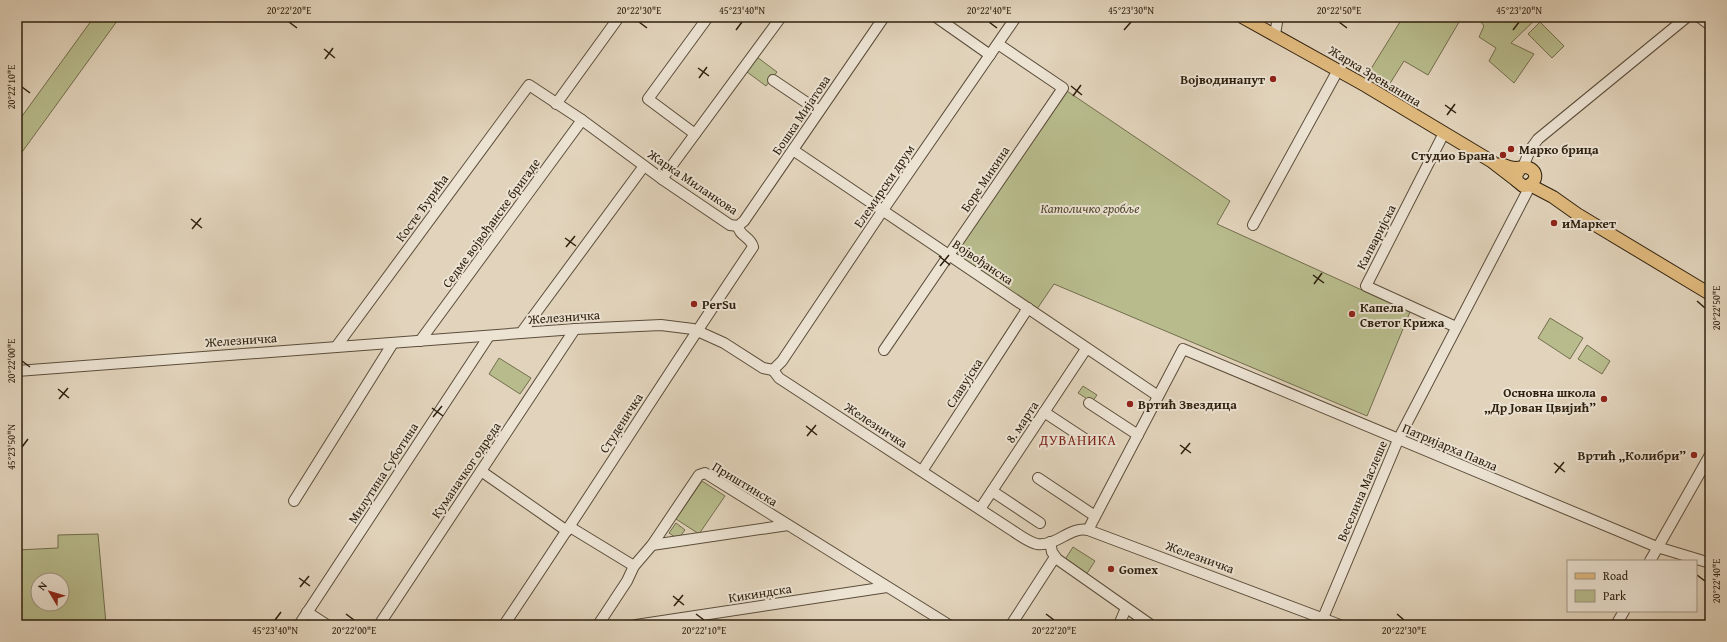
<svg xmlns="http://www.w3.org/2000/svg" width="1727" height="642" font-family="'Gentium Book Plus',serif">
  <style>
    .green { fill: #b8bc8d; stroke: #736e4e; fill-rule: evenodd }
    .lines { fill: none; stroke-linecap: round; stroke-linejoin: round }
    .minor-casing { stroke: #5b4d3a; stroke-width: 12 }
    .major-casing { stroke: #2e200e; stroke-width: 14 }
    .minor { stroke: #ece3d3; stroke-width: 10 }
    .major { stroke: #e1ba7e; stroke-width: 12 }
    .ticks { fill: none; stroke: #2e200e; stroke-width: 1.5 }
    .poi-dot { fill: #8f2418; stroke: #ece3d3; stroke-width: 1.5 }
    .labels { text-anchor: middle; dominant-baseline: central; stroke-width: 4; stroke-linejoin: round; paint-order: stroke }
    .street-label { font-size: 13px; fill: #2e200e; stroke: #ece3d3 }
    .poi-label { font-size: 13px; font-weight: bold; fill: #2e200e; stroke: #ece3d3; text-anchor: start }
    .park-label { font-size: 13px; font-style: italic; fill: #50472e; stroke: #ece3d3 }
    .neighbourhood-label { font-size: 14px; letter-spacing: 1px; fill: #7a1f14; stroke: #ece3d3 }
    .neatline { fill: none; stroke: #2e200e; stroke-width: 1.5 }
    .ticks-label { font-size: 10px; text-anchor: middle; fill: #2e200e }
  </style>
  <rect width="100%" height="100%" fill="#e2d4bc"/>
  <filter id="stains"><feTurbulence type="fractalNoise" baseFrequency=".005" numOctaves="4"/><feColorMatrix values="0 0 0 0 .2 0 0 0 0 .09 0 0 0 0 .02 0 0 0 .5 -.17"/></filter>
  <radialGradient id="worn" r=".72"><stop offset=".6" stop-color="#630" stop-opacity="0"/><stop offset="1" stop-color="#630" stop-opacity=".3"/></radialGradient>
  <g class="green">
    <polygon points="94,17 120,17 17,159 17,123"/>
    <polygon points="1403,17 1462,17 1428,75 1404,61 1389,85 1369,72"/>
    <polygon points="1477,17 1538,17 1511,43 1534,54 1514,83 1489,61 1496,48 1479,37 1484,26"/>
    <polygon points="1540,22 1564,46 1552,58 1528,34"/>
    <polygon points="753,54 777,72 766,86 743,69"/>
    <polygon points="1067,91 1230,201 1217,224 1410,312 1367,416 1054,284 1037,309 955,255"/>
    <polygon points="1550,318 1583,338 1570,359 1538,338"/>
    <polygon points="1587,345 1610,361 1602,374 1578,359"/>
    <polygon points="499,358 531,378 520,394 489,374"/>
    <polygon points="1083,386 1097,395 1092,402 1078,393"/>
    <polygon points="702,481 725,496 699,534 676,519"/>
    <polygon points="676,523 685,530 678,539 669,533"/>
    <path d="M98,534L106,624L170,620V625H17V550L58,548V535ZM38,580H62V604H38Z"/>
    <polygon points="1073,547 1095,561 1086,575 1064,561"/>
  </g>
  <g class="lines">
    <g class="minor-casing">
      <g id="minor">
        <polyline points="936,17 990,55"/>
        <polyline points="1699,17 1710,25"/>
        <polyline points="1275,34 1278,17"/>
        <polyline points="773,80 819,111"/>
        <polyline points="556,104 619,17"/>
        <polyline points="1444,133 1366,286 1456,327"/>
        <polyline points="695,134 648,99 708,17"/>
        <polyline points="793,150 1158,396"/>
        <polyline points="1523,167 1530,150 1538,139 1687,17"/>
        <polyline points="662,179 781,17"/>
        <polyline points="1253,225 1338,70"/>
        <polyline points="738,226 744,221 884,17"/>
        <polyline points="521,333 644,166"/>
        <polyline points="420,341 582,120"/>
        <polyline points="336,347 529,85 582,120 662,179 730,225 738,226"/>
        <polyline points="884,350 1063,88 998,44"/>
        <path d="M773,370L779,378L1010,529C1018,534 1028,542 1037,544C1056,547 1070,526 1088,530L1340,625"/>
        <polyline points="773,370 782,361 883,210 1016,17"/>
        <polyline points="17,371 575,329 661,325 693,329 724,343 763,368 773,370"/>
        <polyline points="1089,403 1138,435"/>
        <polyline points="1044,412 1088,441"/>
        <polyline points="481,471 567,531"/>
        <polyline points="922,471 1028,308"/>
        <polyline points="1038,478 1095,516"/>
        <polyline points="992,491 1040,523"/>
        <polyline points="294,501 393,343"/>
        <polyline points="980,509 1086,349"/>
        <polyline points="570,527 634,566"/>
        <polyline points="1088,530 1183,349 1657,547 1710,563"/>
        <polyline points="1050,542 1052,552 1057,559 1151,625"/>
        <polyline points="652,545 788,525"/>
        <polyline points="1650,561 1710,455"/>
        <polyline points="307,612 327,625"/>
        <polyline points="1323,618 1398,440 1527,192 1529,186"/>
        <polyline points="299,625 489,336"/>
        <polyline points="379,625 575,329"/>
        <path d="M504,625C588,500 669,372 753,247C751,237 739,236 738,226"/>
        <polyline points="598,625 627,581 634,566 652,545 699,475 705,473 949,625"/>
        <polyline points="636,625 887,587"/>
        <polyline points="1011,625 1055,557"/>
        <polyline points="1119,625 1126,608"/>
        <polyline points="1616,625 1624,611"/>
      </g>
    </g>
    <g class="major-casing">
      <g id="major">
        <polyline points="1242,17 1366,86 1491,161 1517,181"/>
        <path d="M1501,164C1506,166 1511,168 1516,168C1521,168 1525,166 1529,168C1541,173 1534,187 1523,186L1517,181L1516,175L1521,168"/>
        <polyline points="1530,185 1553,197 1577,214 1710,294"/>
      </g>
    </g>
    <use href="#minor" class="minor"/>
    <use href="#major" class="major"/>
  </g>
  <path class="ticks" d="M289,22L297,28M639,22L647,28M989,22L997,28M1339,22L1347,28M736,30L742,22M1124,30L1131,22M1513,30L1519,22M324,49L335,58M325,59L333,48M698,68L709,76M699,78L707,67M1071,86L1082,95M22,87L30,93M1073,96L1081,85M1445,105L1456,113M1447,115L1455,104M191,219L202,228M192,229L201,218M565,238L576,246M566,247L575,236M939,256L950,265M940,266L949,255M1313,275L1324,283M1314,284L1322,273M1697,301L1705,308M22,361L30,367M58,389L69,398M59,399L68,388M432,408L443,416M433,417L442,406M806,426L817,435M807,436L816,425M1180,445L1191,453M22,447L28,439M1181,454L1190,443M1554,463L1565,472M1555,473L1564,462M1697,575L1705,581M299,578L310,586M300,587L309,576M673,596L684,605M674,606L683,595M346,614L354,620M696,614L704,620M1046,614L1054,620M1397,614L1404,620M275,620L281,612"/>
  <g class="poi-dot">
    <circle cx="1273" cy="79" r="4"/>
    <circle cx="1511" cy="149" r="4"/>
    <circle cx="1503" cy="155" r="4"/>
    <circle cx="1554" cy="223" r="4"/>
    <circle cx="694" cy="304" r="4"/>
    <circle cx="1352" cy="314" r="4"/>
    <circle cx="1604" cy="399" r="4"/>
    <circle cx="1130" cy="404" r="4"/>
    <circle cx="1694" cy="455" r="4"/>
    <circle cx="1111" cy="569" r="4"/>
  </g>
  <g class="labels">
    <g class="street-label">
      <text transform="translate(1375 76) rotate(31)">Жарка Зрењанина</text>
      <text transform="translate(801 115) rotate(-56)">Бошка Мијатова</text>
      <text transform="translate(985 179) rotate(-56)">Боре Микина</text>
      <text transform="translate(693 182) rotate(34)">Жарка Миланкова</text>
      <text transform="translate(884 186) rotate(-56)">Елемирски друм</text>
      <text transform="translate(422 208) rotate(-54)">Косте Ђурића</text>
      <text transform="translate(491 223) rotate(-54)">Седме војвођанске бригаде</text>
      <text transform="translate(1376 237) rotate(-63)">Калваријска</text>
      <text transform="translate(983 262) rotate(34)">Војвођанска</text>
      <text transform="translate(564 317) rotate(-4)">Железничка</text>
      <text transform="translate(241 340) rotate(-4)">Железничка</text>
      <text transform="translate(964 383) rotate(-57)">Славујска</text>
      <text transform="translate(1022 422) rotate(-56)">8. марта</text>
      <text transform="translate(621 423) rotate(-57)">Студеничка</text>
      <text transform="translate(876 425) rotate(33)">Железничка</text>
      <text transform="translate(1450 447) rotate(23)">Патријарха Павла</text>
      <text transform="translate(466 470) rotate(-56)">Куманачког одреда</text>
      <text transform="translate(383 473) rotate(-57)">Милутина Суботина</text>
      <text transform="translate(745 484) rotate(31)">Приштинска</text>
      <text transform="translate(1362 491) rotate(-67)">Веселина Маслеше</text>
      <text transform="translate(1200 557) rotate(20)">Железничка</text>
      <text transform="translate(760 593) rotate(-9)">Кикиндска</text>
    </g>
    <g class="poi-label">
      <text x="1265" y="79" text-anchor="end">Војводинапут</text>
      <text x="1519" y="149">Марко брица</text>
      <text x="1495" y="155" text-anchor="end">Студио Брана</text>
      <text x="1562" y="223">иМаркет</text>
      <text x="702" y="304">PerSu</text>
      <text x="1360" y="307">Капела<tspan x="1360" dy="15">Светог Крижа</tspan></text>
      <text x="1596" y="392" text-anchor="end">Основна школа<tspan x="1596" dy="15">„Др Јован Цвијић”</tspan></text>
      <text x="1138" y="404">Вртић Звездица</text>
      <text x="1686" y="455" text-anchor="end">Вртић „Колибри”</text>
      <text x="1119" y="569">Gomex</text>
    </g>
    <g class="park-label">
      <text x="1090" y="208">Католичко гробље</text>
    </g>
    <g class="neighbourhood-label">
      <text x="1078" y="440">ДУВАНИКА</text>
    </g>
  </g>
  <rect width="1727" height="642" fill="none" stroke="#e2d4bc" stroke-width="44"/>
  <rect x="1567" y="560" width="130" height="52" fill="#ece3d3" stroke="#a09584"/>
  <rect x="1575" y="573" width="20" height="6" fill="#e1ba7e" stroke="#a09584"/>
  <text x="1603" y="580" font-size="12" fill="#2e200e">Road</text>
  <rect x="1575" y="590" width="20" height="12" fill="#b8bc8d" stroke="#a09584"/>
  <text x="1603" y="600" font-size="12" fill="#2e200e">Park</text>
  <g transform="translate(50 592) rotate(308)"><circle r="19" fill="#ece3d3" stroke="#a09584"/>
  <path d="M0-3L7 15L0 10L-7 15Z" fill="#8f2418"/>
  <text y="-6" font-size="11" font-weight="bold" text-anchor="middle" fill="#2e200e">N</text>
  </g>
  <rect x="22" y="22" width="1683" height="598" class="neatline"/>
  <g class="ticks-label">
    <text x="289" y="14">20°22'20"E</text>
    <text x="639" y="14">20°22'30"E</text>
    <text x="742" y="14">45°23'40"N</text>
    <text x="989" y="14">20°22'40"E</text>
    <text x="1131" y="14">45°23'30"N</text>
    <text x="1339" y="14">20°22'50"E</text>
    <text x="1519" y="14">45°23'20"N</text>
    <text transform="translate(11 87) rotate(-90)" y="4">20°22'10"E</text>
    <text transform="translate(1716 308) rotate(-90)" y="4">20°22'50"E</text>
    <text transform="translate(11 361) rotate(-90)" y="4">20°22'00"E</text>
    <text transform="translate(11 447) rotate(-90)" y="4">45°23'50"N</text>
    <text transform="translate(1716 581) rotate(-90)" y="4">20°22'40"E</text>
    <text x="275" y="634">45°23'40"N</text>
    <text x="354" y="634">20°22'00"E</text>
    <text x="704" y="634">20°22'10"E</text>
    <text x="1054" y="634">20°22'20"E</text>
    <text x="1404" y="634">20°22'30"E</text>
  </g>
  <rect width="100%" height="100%" filter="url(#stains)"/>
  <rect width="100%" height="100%" fill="url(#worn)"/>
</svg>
